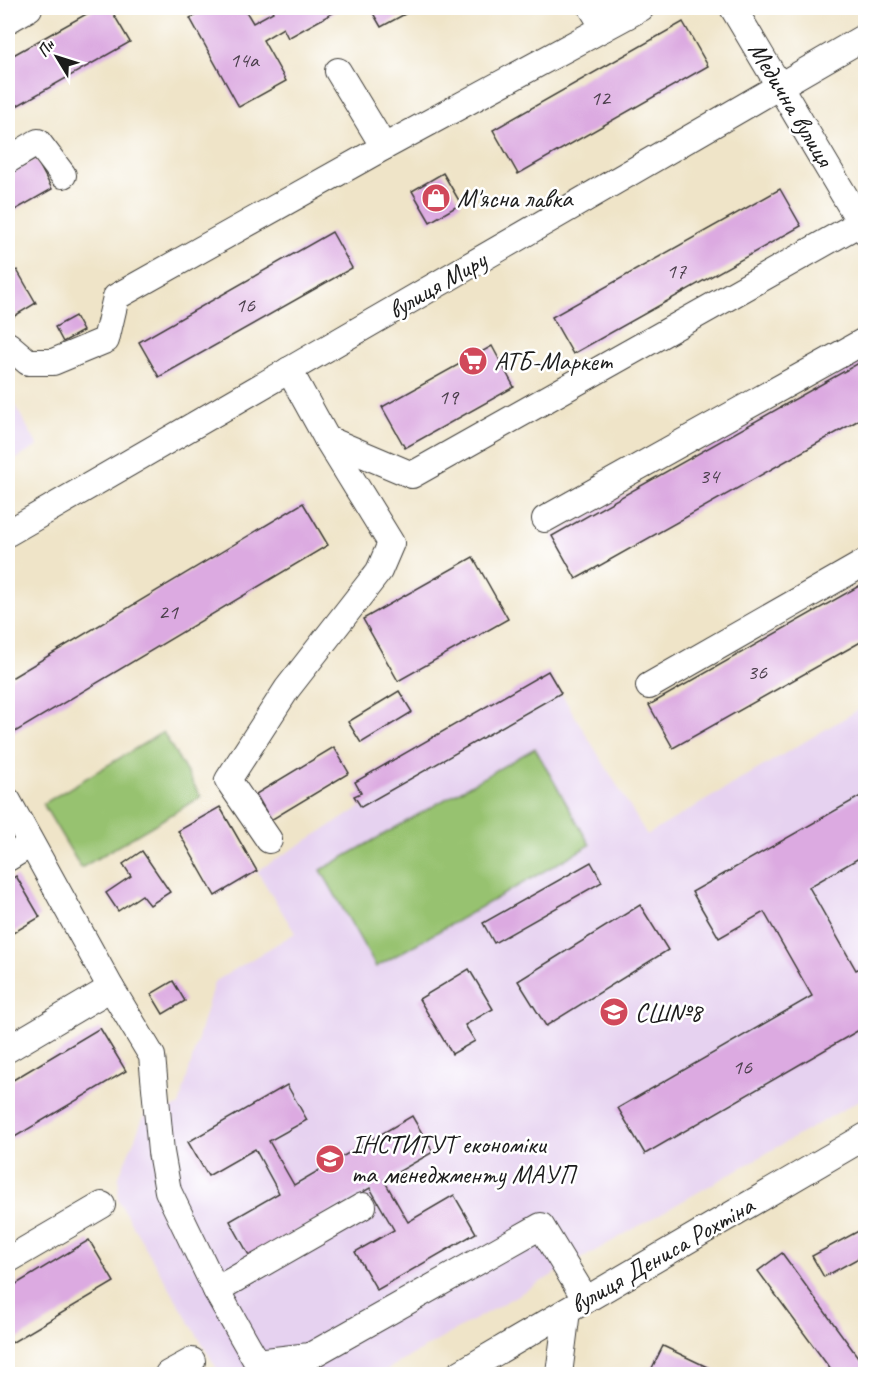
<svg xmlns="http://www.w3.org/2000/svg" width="873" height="1382" font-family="Caveat,sans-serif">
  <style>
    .built { fill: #e6d2f0 }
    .green { fill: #97c26f; stroke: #5a6f46; stroke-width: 1.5 }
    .building { fill: #dcaae1 }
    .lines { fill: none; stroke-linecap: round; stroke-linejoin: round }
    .minor-casing { stroke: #3c3a36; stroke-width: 28 }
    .minor { stroke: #fff; stroke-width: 26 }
    .labels { text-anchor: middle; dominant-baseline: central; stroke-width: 5; stroke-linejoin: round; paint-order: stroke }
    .number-label { font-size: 22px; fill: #4c404d }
    .street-label { font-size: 26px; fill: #1c1c1c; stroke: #fff }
    .poi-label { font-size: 26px; fill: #1c1c1c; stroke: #fff; text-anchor: start }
  </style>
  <rect width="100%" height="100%" fill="#fff"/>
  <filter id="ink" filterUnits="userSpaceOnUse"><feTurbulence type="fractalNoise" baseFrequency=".0167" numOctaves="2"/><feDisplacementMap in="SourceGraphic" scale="12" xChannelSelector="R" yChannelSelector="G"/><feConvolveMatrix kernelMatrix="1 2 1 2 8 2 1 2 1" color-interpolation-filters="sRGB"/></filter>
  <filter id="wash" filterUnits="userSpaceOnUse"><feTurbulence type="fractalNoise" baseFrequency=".008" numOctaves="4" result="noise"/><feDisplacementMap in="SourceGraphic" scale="24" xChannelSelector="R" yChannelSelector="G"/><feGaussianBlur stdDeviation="1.35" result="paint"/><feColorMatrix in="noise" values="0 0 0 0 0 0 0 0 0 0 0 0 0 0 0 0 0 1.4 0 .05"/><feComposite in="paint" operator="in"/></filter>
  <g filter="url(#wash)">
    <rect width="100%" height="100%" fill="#efe4c8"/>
    <g class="built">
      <polygon points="8,393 38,446 8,464"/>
      <polygon points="561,693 647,835 863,707 866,711 865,1097 379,1374 220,1374 127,1216 118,1199 119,1176 145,1114 179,1106 214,982 295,933 257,871 361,807"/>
    </g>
    <g class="green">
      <polygon points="163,732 201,797 81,868 43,804"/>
      <polygon points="535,748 590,845 376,967 321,870"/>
    </g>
    <g id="blocks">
      <g class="building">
        <polygon points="97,8 110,8 130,42 8,111 8,58"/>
        <polygon points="209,8 244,8 253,23 273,12 271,8 342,8 288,38 283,28 263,40 286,81 239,107 190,18"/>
        <polygon points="370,8 416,8 381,27"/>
        <polygon points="683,22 708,66 518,174 493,130"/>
        <polygon points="36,159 52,189 8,214 8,175"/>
        <polygon points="443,173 461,204 430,222 412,191"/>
        <polygon points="780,189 801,226 573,354 552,317"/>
        <polygon points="332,232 352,268 159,377 139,342"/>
        <polygon points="17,270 36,303 8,320 8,276"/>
        <polygon points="75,316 83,331 63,342 55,327"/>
        <polygon points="492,346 514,387 405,448 382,407"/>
        <polygon points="866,359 866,416 576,579 552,536"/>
        <polygon points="303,503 328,545 10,735 8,730 8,680"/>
        <polygon points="473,557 508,619 398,681 363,619"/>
        <polygon points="866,582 866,639 673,748 649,705"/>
        <polygon points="548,671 561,693 361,807 354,796 361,793 355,782"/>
        <polygon points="399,691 412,712 361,743 348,722"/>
        <polygon points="334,747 349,773 271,820 256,794"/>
        <polygon points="866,793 866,854 809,887 856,970 866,965 866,1026 645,1154 618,1108 812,996 764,912 719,938 692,892"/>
        <polygon points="220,807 257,871 215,896 178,831"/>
        <polygon points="142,851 170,892 150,905 142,895 118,911 106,893 131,876 123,864"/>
        <polygon points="591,862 602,882 494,943 483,923"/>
        <polygon points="16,876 40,917 8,936 8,881"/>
        <polygon points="640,905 668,950 546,1026 518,981"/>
        <polygon points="469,969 493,1009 465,1025 475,1041 452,1054 419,999"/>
        <polygon points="173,981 185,1001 163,1014 151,994"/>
        <polygon points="100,1028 126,1071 8,1141 8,1083"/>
        <polygon points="287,1085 307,1120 269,1141 294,1185 412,1116 433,1152 384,1180 408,1222 454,1195 476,1233 377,1290 355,1252 394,1230 370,1188 250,1257 230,1221 279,1193 255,1149 208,1176 188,1142"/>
        <polygon points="866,1227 866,1254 824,1277 812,1256"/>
        <polygon points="89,1240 114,1282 8,1345 8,1289"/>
        <polygon points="782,1253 866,1368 866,1374 834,1374 758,1271"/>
        <polygon points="663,1346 722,1374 649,1374"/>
      </g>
    </g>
  </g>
  <g filter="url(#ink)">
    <use href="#blocks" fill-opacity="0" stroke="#3c3a36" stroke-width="1.5"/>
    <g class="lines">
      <g class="minor-casing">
        <g id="minor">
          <polyline points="592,8 604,28"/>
          <polyline points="733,8 866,232"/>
          <polyline points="8,20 29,8"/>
          <polyline points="338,71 384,147"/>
          <polyline points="8,160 38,142 63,175"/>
          <polyline points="8,345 28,362 53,362 106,340 116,297 384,147 641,8"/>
          <polyline points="289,370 327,439 412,475 860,223"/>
          <polyline points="545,519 866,340"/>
          <polyline points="8,533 866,36"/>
          <polyline points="649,686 866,562"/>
          <polyline points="8,801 111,988 152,1056 161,1152 168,1191 216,1290 257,1362 310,1356 541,1226 586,1300"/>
          <polyline points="269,840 228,780 287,689 379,571 391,543 327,439"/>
          <polyline points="8,858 31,844"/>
          <polyline points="8,1049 111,988"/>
          <polyline points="8,1260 102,1205"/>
          <polyline points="216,1290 363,1206"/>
          <polyline points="168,1374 192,1361"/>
          <polyline points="459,1374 866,1136"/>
          <polyline points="559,1374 567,1311"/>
        </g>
      </g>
      <use href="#minor" class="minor"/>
    </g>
  </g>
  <defs>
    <g id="shop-disc" transform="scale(1.5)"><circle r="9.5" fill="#d1495b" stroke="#fff"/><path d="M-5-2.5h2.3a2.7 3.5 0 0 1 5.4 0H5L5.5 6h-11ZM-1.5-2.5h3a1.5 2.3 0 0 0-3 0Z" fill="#fff"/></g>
    <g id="supermarket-disc" transform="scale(1.5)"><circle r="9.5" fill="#d1495b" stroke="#fff"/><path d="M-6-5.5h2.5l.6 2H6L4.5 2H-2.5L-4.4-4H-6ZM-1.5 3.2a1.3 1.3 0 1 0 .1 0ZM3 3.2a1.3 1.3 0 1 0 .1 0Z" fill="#fff"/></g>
    <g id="school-disc" transform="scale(1.5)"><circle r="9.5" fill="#d1495b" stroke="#fff"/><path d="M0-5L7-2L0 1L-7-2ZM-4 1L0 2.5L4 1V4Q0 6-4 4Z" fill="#fff"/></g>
    <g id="university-disc" transform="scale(1.5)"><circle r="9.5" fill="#d1495b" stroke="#fff"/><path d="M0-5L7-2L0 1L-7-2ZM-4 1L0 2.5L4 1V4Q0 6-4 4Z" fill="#fff"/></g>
  </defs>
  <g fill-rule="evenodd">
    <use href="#shop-disc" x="436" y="198"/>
    <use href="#supermarket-disc" x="473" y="361"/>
    <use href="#school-disc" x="614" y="1012"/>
    <use href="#university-disc" x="330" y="1159"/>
  </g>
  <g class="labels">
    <g class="number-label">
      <text x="244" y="60">14а</text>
      <text x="600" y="98">12</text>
      <text x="676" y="271">17</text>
      <text x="245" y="305">16</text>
      <text x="448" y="397">19</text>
      <text x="709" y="476">34</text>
      <text x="168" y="612">21</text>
      <text x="757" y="672">36</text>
      <text x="742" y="1067">16</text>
    </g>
    <g class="street-label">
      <text transform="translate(791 104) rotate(59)">Медична вулиця</text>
      <text transform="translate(437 285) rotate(-30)">вулиця Миру</text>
      <text transform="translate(662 1255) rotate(-30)">вулиця Дениса Рохтіна</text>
    </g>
    <g class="poi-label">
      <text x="457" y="198">М'ясна лавка</text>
      <text x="494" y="361">АТБ-Маркет</text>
      <text x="635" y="1012">СШ№8</text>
      <text x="351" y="1144">ІНСТИТУТ економіки<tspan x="351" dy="30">та менеджменту МАУП</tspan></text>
    </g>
  </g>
  <rect width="873" height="1382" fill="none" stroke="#fff" stroke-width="30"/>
  <g transform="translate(57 57) rotate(308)" stroke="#ffffff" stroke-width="4.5" paint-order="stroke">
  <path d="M0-4.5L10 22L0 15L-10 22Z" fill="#1c1c1c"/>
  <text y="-9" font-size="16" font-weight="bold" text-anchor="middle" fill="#1c1c1c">Пн</text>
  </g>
</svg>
